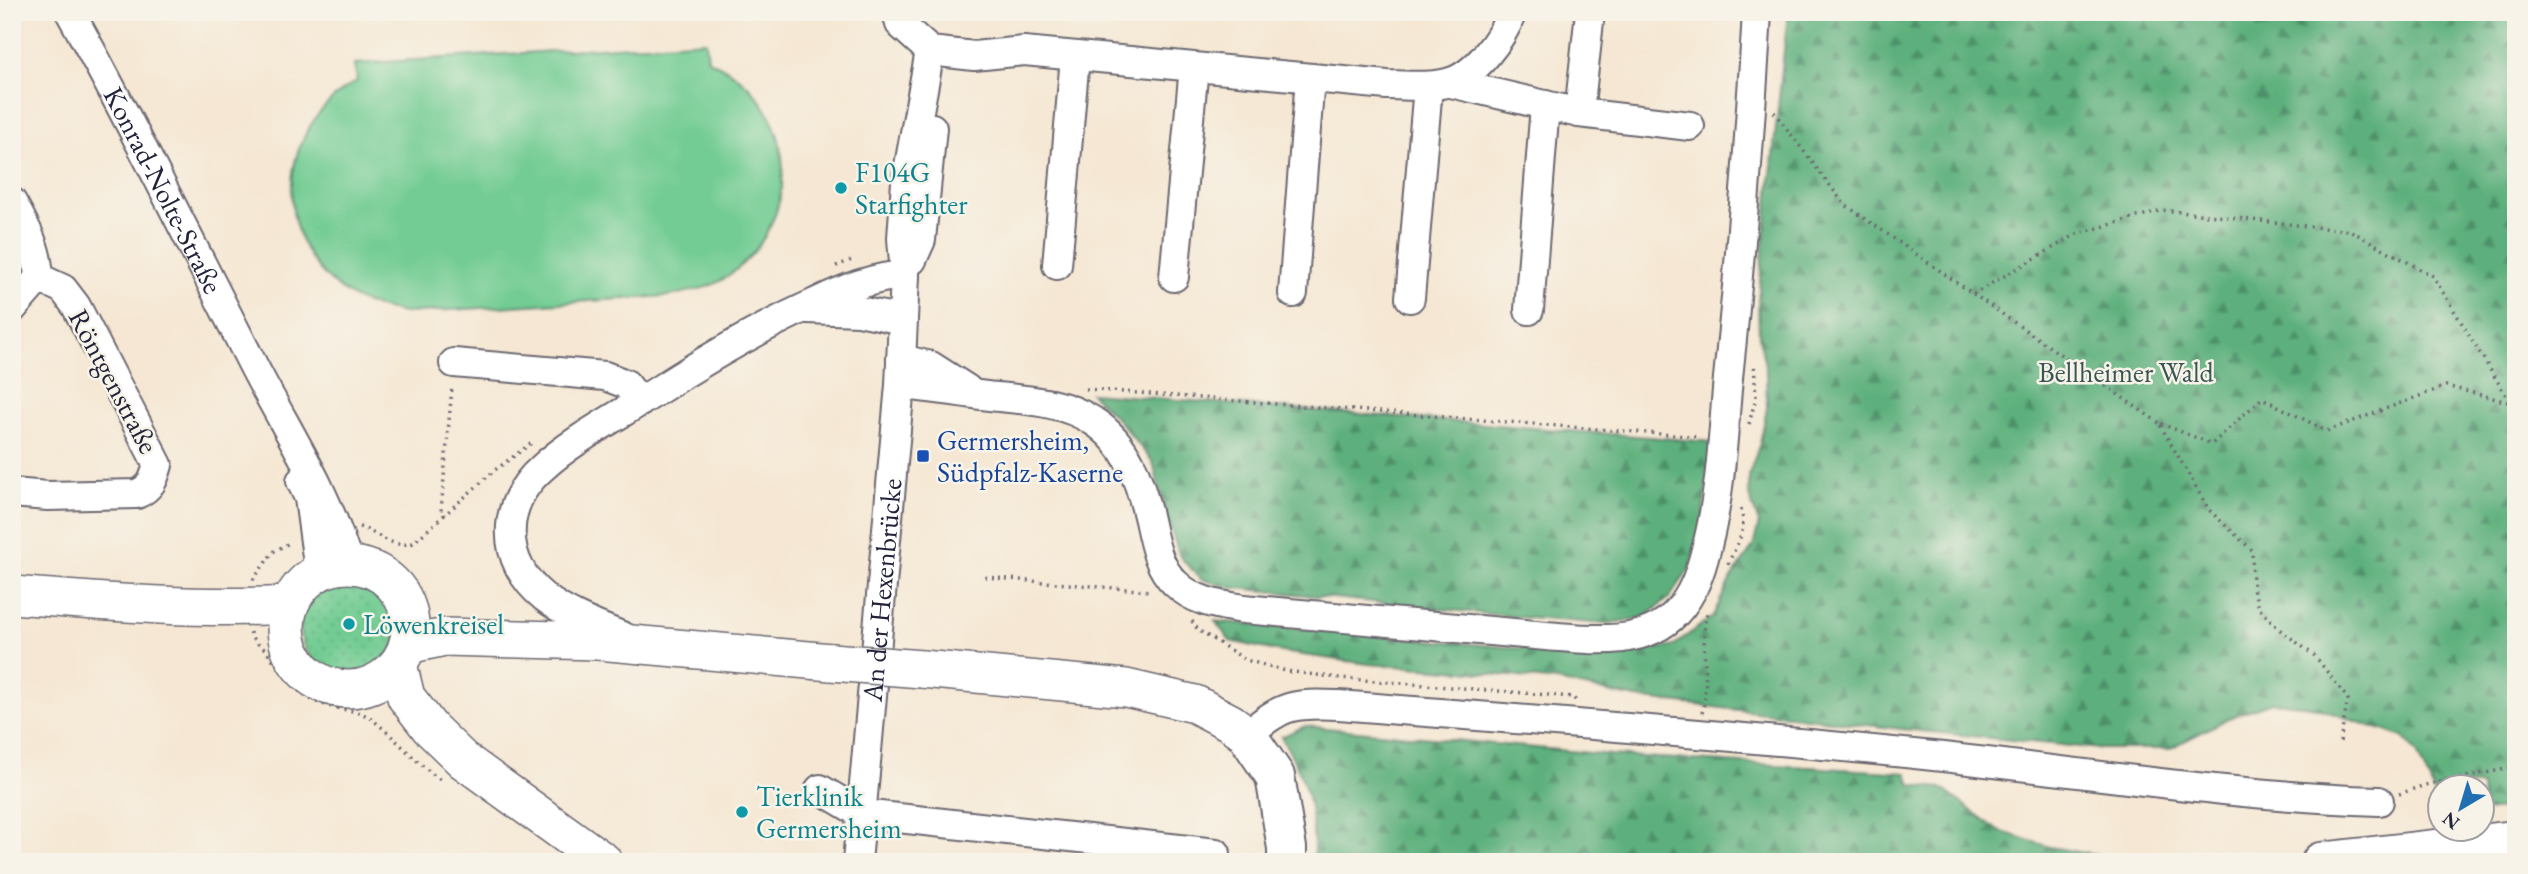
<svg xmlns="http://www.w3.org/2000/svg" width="2528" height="874" font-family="'EB Garamond',serif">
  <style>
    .grass { fill: url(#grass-dots); stroke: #4a7767; stroke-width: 2 }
    .forest { fill: url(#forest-firs); stroke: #40695c; stroke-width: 2 }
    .pitch { fill: #72cc93; stroke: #4a7767; stroke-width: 2 }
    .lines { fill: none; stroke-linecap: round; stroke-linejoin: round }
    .minor-casing { stroke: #6c6770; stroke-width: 32 }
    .major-casing { stroke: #6c6770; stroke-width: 40 }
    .highway-casing { stroke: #6c6770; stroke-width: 42 }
    .path { stroke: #6c6770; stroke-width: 3.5; stroke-dasharray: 2 5; stroke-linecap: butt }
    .minor { stroke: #fff; stroke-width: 28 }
    .major { stroke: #fff; stroke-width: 37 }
    .highway { stroke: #fff; stroke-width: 38 }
    .major-bridge-casing { stroke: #6c6770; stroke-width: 40; stroke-linecap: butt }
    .major-bridge { stroke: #fff; stroke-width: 37 }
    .culture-dot { fill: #0f9aa8; stroke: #f7f3e8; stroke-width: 2.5 }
    .transit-dot { fill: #1a4fb4; stroke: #f7f3e8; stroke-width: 2.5 }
    .labels { text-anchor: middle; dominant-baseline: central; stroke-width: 5; stroke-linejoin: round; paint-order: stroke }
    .culture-label { font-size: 28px; fill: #0d838f; stroke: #f7f3e8; text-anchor: start }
    .street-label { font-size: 28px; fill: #22223b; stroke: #f7f3e8 }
    .park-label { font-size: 28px; fill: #3a5555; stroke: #f7f3e8 }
    .transit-label { font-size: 28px; fill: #164399; stroke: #f7f3e8; text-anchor: start }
  </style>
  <defs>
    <pattern id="grass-dots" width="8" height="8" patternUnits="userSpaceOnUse" patternTransform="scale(1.75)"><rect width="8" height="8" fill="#72cc93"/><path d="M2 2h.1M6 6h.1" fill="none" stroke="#62af80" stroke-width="1.8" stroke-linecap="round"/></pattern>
    <pattern id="forest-firs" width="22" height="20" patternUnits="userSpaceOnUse" patternTransform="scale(1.75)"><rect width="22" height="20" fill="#5db07d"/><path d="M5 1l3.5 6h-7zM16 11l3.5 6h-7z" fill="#4c8f68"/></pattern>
  </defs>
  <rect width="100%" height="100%" fill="#f7f3e8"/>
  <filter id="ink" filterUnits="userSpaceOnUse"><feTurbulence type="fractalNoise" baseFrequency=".0143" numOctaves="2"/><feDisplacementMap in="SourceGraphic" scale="14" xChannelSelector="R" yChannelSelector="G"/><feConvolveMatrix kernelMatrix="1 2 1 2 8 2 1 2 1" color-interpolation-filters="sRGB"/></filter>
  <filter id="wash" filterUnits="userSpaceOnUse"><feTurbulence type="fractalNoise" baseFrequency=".00686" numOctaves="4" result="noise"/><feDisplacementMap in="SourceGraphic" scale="28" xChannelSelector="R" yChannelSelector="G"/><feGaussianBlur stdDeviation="1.57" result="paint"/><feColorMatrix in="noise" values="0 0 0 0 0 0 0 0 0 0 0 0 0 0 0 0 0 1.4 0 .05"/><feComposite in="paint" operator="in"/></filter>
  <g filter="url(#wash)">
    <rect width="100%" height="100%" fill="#f5e7d3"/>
    <circle class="grass" cx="349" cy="626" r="49"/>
    <g class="forest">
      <polygon points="1788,12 2516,12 2516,808 2483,811 2482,786 2440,786 2440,815 2429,816 2435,794 2417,753 2403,737 2311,706 2272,702 2235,715 2169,749 2101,749 1901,729 1636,698 1557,681 1463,671 1368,664 1281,652 1230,641 1215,621 1574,653 1633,653 1673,646 1713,616 1731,578 1753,547 1759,523 1749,496 1749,474 1760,443 1767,408 1766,370 1759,337 1758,299"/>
      <polygon points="1091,393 1712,442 1701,531 1689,570 1669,598 1645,617 1606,624 1528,618 1227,587 1201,579 1180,557 1164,509 1153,462 1119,421"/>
      <path d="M1305,726L1612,755L1907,773L1911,785L1941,788L1999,831L2050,847L2108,857L2088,862H1314C1314,810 1308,781 1281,737Z"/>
    </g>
    <path class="pitch" d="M706,41L708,60C802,99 807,223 725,278C709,289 687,292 668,296L404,313C386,309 369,306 353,297C268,248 273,129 357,81L355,64Z"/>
  </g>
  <g filter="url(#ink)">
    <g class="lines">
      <g class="minor-casing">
        <g id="minor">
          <path id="s1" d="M70,12C134,127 192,246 252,363C287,432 327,489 348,564"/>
          <path d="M897,12L900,24L930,51L974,56L1024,51L1387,85C1407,85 1427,88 1447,83C1475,77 1503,37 1512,12"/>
          <polyline points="1451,83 1579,113 1690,126"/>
          <polyline points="1579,113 1590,12"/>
          <path d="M12,202C26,227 38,249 39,278L12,309"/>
          <polyline points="912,260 921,240 932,128"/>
          <polyline points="1057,265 1075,57"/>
          <polyline points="1174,277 1194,67"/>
          <polyline points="1293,293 1310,78"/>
          <polyline points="1410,298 1428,86"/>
          <polyline points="807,309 859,311 903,320"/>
          <polyline points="1529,310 1545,105"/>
          <polyline points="901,359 931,366 967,389"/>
          <polyline points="454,363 605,376 626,384 640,402"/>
          <path d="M900,385C927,387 953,391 980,395C1017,400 1060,399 1093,421C1128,443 1140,482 1149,520C1154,543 1158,567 1175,583C1194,602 1219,605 1244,609L1546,636C1589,639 1643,648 1676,613C1694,594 1701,570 1707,546C1721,492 1723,433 1728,378C1741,256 1750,134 1757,12"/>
          <polyline points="301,481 309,498 319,571"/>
          <path d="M12,493L48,496L137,494C151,488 154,479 158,465L76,306L63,289L39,278"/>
          <path d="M624,637C597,626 567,615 544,597C500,561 500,505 542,468C572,440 622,414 657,391C708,358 759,328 815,303C844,289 873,277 905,275"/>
          <path d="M1247,735C1282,705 1292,703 1338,705C1540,721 1742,736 1943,757C2088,773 2233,796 2379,801"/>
          <polyline points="820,789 862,814 1216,853 1215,862"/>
          <path id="s2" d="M857,862L900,385L905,275L902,238L906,182L930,51"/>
        </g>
      </g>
      <g class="major-casing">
        <g id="major">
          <circle cx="348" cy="627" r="62"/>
          <path d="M12,595C104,602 197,610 289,605"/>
          <polyline points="408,645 445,637 598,641 831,662"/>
          <polyline points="398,664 406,697 430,728 463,760 604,862"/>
          <polyline points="922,669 1126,688 1195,704 1231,723 1247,735"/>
        </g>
      </g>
      <g class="highway-casing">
        <g id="highway">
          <polyline points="1247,735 1275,776 1287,848 1287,862"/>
          <polyline points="2321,862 2516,840"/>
        </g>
      </g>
      <g class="path">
        <polyline points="1774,112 1844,204 2159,423"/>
        <polyline points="836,266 852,260"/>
        <polyline points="1973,294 2077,234 2162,210 2351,231 2433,276 2510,402"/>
        <polyline points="1086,389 1699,437"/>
        <polyline points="1749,424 1756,397 1754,363"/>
        <polyline points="445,516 441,511 452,387"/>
        <path d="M359,527C379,533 391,549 413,543L495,470L533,442"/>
        <path d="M1728,564C1738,541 1748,531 1740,506"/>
        <polyline points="985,577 1150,591"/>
        <polyline points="253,580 273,552 291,542"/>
        <polyline points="1192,621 1198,630 1246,660 1286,671 1339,678 1573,697 1576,701"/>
        <path d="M250,632C252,643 261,644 267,652C290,681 297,700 337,708C350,711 362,711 373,720C397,739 416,763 442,781"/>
        <path d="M1702,713C1711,680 1699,646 1707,613"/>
        <polyline points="2340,742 2348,699 2315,656 2279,629 2259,608 2253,588 2252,550 2209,510 2159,423 2212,444 2262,398 2327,431 2446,386 2516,404"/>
        <polyline points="2399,794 2425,785 2516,767"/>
      </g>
      <use href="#minor" class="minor"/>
      <use href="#major" class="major"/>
      <use href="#highway" class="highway"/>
      <g class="major-bridge-casing">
        <polyline id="major-bridge" points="831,662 922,669"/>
      </g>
      <use href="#major-bridge" class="major-bridge"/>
    </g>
  </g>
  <g class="culture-dot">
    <circle cx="841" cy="188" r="7"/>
    <circle cx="349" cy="624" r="7"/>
    <circle cx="742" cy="812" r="7"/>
  </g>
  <rect class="transit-dot" x="916" y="449" width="14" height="14" rx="3.5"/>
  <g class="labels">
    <g class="culture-label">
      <text x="855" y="172">F104G<tspan x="855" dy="32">Starfighter</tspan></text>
      <text x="363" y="624">Löwenkreisel</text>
      <text x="756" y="796">Tierklinik<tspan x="756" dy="32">Germersheim</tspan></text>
    </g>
    <g class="street-label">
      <text stroke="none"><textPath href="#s1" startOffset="201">Konrad-Nolte-Straße</textPath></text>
      <text transform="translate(114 381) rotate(62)">Röntgenstraße</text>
      <text stroke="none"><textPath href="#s2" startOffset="273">An der Hexenbrücke</textPath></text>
    </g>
    <g class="park-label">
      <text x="2126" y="372">Bellheimer Wald</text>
    </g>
    <g class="transit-label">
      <text x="937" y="440">Germersheim,<tspan x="937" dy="32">Südpfalz-Kaserne</tspan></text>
    </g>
  </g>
  <rect width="2528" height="874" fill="none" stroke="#f7f3e8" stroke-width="42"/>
  <g transform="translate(2461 808) rotate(218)"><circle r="33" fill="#f7f3e8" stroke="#a29fa3" stroke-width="2"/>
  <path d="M0-5L12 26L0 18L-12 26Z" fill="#1f6fb2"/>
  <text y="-10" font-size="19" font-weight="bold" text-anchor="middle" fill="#22223b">N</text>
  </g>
</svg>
